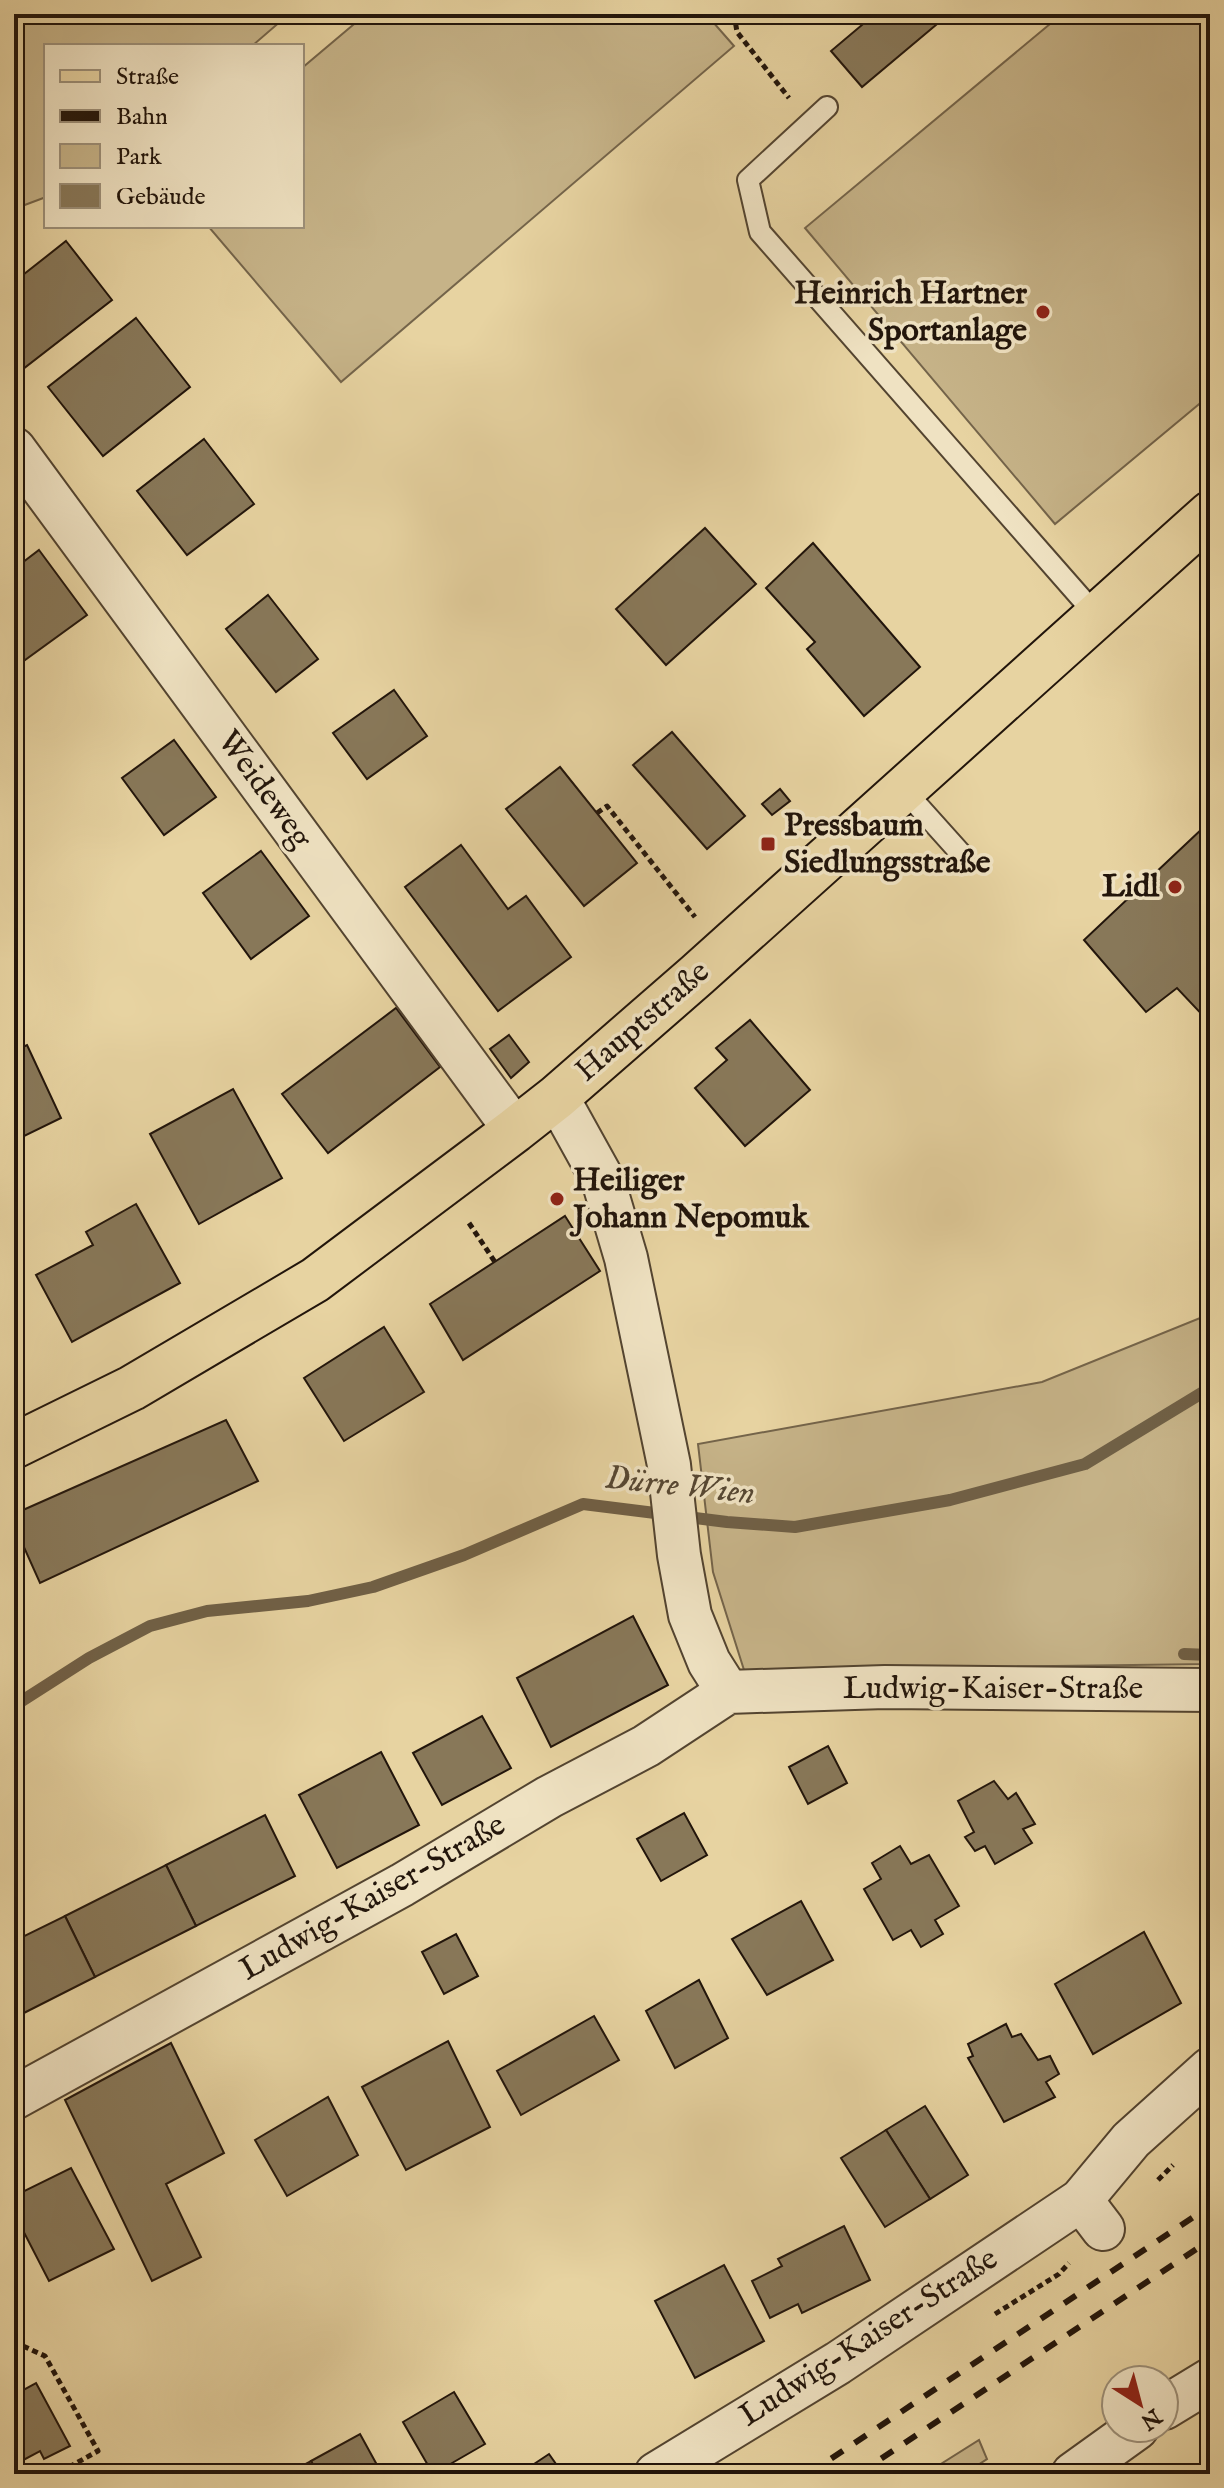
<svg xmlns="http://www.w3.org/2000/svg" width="1224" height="2488" font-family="'IM FELL English',serif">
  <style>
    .green { fill: #c6b388; stroke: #74644a; stroke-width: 2 }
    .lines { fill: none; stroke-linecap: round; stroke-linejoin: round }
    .stream { stroke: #706046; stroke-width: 12 }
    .building { fill: #887859; stroke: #22150b; stroke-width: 2 }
    .service-casing { stroke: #534430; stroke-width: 24 }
    .minor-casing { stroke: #534430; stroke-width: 46 }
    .primary-casing { stroke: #22150b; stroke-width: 48 }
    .path { stroke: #22150b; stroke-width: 5; stroke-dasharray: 6 4; stroke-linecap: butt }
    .service { stroke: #efe2c2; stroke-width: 20 }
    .minor { stroke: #efe2c2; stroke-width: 42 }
    .primary { stroke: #e7d3a1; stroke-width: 44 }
    .rail { stroke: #22150b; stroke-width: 6; stroke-dasharray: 14 14; stroke-linecap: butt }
    .poi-dot { fill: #8f2418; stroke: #efe2c2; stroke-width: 3 }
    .labels { text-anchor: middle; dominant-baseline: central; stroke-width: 7; stroke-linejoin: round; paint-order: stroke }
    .poi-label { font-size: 32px; font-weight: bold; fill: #22150b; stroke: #efe2c2; text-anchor: end }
    .street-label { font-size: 32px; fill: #22150b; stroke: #efe2c2 }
    .water-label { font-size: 34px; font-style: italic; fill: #564733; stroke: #efe2c2 }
  </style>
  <rect width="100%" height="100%" fill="#e7d3a1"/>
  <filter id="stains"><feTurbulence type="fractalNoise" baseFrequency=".0025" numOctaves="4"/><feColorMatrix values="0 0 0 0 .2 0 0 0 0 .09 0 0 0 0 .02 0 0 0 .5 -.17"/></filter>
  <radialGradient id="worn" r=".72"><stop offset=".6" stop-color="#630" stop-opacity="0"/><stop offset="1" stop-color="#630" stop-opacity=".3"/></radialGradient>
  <g class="green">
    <polygon points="14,14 289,14 252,46 46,46 46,197 14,209"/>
    <polygon points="366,14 706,14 734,46 341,382 208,226 302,226 302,68"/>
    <polygon points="1062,14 1210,14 1210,395 1055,524 805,228"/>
    <polygon points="1210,1314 1210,1664 744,1670 713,1572 698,1444 1042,1382"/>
    <polygon points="979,2440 987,2459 964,2474 925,2474"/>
  </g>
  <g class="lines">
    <g class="stream">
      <polyline points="1184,1654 1210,1655"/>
      <polyline points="14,1706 89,1658 150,1626 207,1611 308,1601 373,1587 464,1555 583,1504 727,1522 795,1527 950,1500 1085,1464 1210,1388"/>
    </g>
  </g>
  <g class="building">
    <polygon points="875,14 949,14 862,87 831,51"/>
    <polygon points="66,241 112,300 23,369 14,358 14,282"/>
    <polygon points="136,318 190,387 103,456 48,387"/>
    <polygon points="204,439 254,504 187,555 137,491"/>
    <polygon points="705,528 756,584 666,665 616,609"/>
    <polygon points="813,543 920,667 864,716 807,649 815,642 766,588"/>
    <polygon points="39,550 87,615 14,668 14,569"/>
    <polygon points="268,595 318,659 276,692 226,629"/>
    <polygon points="394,690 427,736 367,779 333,733"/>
    <polygon points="672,732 745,816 707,849 633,765"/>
    <polygon points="174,740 216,797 164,835 122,778"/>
    <polygon points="560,767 637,863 584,906 506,809"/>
    <polygon points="780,789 790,801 772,815 762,804"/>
    <polygon points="1204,827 1210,834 1210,1023 1177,988 1146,1012 1084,940"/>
    <polygon points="461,845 508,909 526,896 571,957 498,1011 405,887"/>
    <polygon points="261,851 309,916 251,959 203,893"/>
    <polygon points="396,1008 440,1067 328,1153 282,1094"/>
    <polygon points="750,1020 810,1090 745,1146 695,1088 727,1060 716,1048"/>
    <polygon points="509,1035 529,1062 511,1078 490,1049"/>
    <polygon points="27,1045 61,1118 14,1141 14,1051"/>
    <polygon points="233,1089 282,1178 199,1224 150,1134"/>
    <polygon points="136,1204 180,1283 72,1342 36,1275 93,1245 86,1232"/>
    <polygon points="565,1216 600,1271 463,1360 430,1304"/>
    <polygon points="384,1327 424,1392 344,1441 304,1378"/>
    <polygon points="226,1420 258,1481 40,1583 14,1525 14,1514"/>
    <polygon points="633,1616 668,1685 551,1747 517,1678"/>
    <polygon points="482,1716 511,1768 442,1805 413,1753"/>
    <polygon points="828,1746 847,1783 808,1804 789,1767"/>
    <polygon points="381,1752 419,1825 337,1868 299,1795"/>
    <polygon points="994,1781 1008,1799 1016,1793 1035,1824 1023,1829 1032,1843 995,1864 985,1846 975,1851 965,1837 974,1832 958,1801"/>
    <polygon points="684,1813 707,1855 661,1881 637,1839"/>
    <polygon points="265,1815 295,1876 196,1926 166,1865"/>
    <polygon points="900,1846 911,1864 929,1855 959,1906 935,1920 943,1934 921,1947 911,1930 893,1940 864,1889 881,1879 872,1863"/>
    <polygon points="166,1865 196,1926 95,1977 65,1916"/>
    <polygon points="801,1901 833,1960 767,1995 732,1939"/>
    <polygon points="65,1916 95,1977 14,2018 14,1941"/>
    <polygon points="1144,1932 1181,2003 1093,2054 1055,1984"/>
    <polygon points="456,1934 478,1976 444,1994 422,1952"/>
    <polygon points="699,1980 728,2038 675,2068 646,2011"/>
    <polygon points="594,2016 619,2060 521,2115 497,2071"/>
    <polygon points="1006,2024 1012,2037 1021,2034 1038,2060 1050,2056 1059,2074 1046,2082 1055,2097 1004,2122 968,2058 973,2056 968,2044"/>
    <polygon points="448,2041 490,2127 406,2170 362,2087"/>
    <polygon points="171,2043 224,2153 166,2184 201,2257 152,2281 65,2100"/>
    <polygon points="328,2097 358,2155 287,2196 255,2140"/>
    <polygon points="925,2106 968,2175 930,2199 886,2130"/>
    <polygon points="886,2130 930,2199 885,2227 841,2158"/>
    <polygon points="71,2168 114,2249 49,2281 14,2213 14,2196"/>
    <polygon points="844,2226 870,2280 802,2313 798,2304 770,2318 752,2281 782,2266 778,2259"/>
    <polygon points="724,2265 764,2341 695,2378 655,2301"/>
    <polygon points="36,2383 70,2446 44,2459 40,2451 14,2465 14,2395"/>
    <polygon points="454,2392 485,2444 433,2474 403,2422"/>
    <polygon points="360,2434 382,2474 318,2474 311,2461"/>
    <polygon points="549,2454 563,2474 519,2474"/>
    <polygon points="311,2461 318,2474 287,2474"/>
  </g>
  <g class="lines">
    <g class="service-casing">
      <g id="service">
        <polyline points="827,107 748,180 760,232 1096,615"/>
        <polyline points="903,789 964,857"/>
      </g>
    </g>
    <g class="minor-casing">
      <g id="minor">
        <polyline points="14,449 515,1130"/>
        <polyline points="557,1097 603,1180 626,1258 669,1465 679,1555 690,1615 709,1662 728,1692"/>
        <polyline points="14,2098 402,1885 549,1797 646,1746 728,1692 885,1687 1210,1690"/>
        <polyline points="1081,2200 1103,2229"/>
        <polyline points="1164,2408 1210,2380"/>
        <polyline points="656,2474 838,2363 1081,2200 1131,2140 1210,2069"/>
        <polyline points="1073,2474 1137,2428"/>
      </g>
    </g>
    <g class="primary-casing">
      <polyline id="primary" points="14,1446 132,1388 315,1280 515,1130 557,1097 697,975 1210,514"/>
    </g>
    <g class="path">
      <polyline points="734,14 737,32 789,98"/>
      <polyline points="597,813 607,806 695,917"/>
      <polyline points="469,1223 495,1262"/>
      <polyline points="1158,2180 1173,2165"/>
      <polyline points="995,2314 1059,2274 1069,2263"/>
      <polyline points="14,2342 45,2356 98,2451 71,2466 76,2474"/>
    </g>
    <use href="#service" class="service"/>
    <use href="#minor" class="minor"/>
    <use href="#primary" class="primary"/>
    <g class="rail">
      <polyline points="808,2474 1210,2206"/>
      <polyline points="858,2474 1210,2240"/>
    </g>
  </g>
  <g class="poi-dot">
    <circle cx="1043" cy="312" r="8"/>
    <rect x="760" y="836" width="16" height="16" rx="4"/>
    <circle cx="1175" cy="887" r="8"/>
    <circle cx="557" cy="1199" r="8"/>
  </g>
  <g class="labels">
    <g class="poi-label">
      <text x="1027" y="294">Heinrich Hartner<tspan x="1027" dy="37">Sportanlage</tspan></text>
      <text x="784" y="826" text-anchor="start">Pressbaum<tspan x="784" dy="37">Siedlungsstraße</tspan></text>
      <text x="1159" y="887">Lidl</text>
      <text x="573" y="1181" text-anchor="start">Heiliger<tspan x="573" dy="37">Johann Nepomuk</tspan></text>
    </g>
    <g class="street-label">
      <text transform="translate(264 790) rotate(54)">Weideweg</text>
      <text transform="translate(643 1022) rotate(-41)">Hauptstraße</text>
      <text x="993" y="1689">Ludwig-Kaiser-Straße</text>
      <text transform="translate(373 1898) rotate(-30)">Ludwig-Kaiser-Straße</text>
      <text transform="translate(869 2338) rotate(-33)">Ludwig-Kaiser-Straße</text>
    </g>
    <g class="water-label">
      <text transform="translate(680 1486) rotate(6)">Dürre Wien</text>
    </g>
  </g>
  <rect width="1224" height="2488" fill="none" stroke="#e7d3a1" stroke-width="48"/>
  <rect x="16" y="16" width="1192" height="2456" fill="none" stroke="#22150b" stroke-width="4"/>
  <rect x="24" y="24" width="1176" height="2440" fill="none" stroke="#22150b" stroke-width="2"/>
  <rect x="44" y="44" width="260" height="184" fill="#efe2c2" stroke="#9d9079" stroke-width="2"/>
  <rect x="60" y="70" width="40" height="12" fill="#e7d3a1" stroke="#9d9079" stroke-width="2"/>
  <text x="116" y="84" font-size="24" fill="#22150b">Straße</text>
  <rect x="60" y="110" width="40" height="12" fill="#22150b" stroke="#9d9079" stroke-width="2"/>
  <text x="116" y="124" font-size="24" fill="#22150b">Bahn</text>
  <rect x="60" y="144" width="40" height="24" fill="#c6b388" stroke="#9d9079" stroke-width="2"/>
  <text x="116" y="164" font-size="24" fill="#22150b">Park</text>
  <rect x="60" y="184" width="40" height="24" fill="#887859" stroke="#9d9079" stroke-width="2"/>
  <text x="116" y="204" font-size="24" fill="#22150b">Gebäude</text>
  <g transform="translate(1140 2404) rotate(144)"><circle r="38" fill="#efe2c2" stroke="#9d9079" stroke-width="2"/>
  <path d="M0-6L14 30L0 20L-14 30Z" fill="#8f2418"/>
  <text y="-12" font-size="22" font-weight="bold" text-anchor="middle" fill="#22150b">N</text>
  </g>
  <rect width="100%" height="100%" filter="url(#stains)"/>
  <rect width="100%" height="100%" fill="url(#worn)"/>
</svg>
